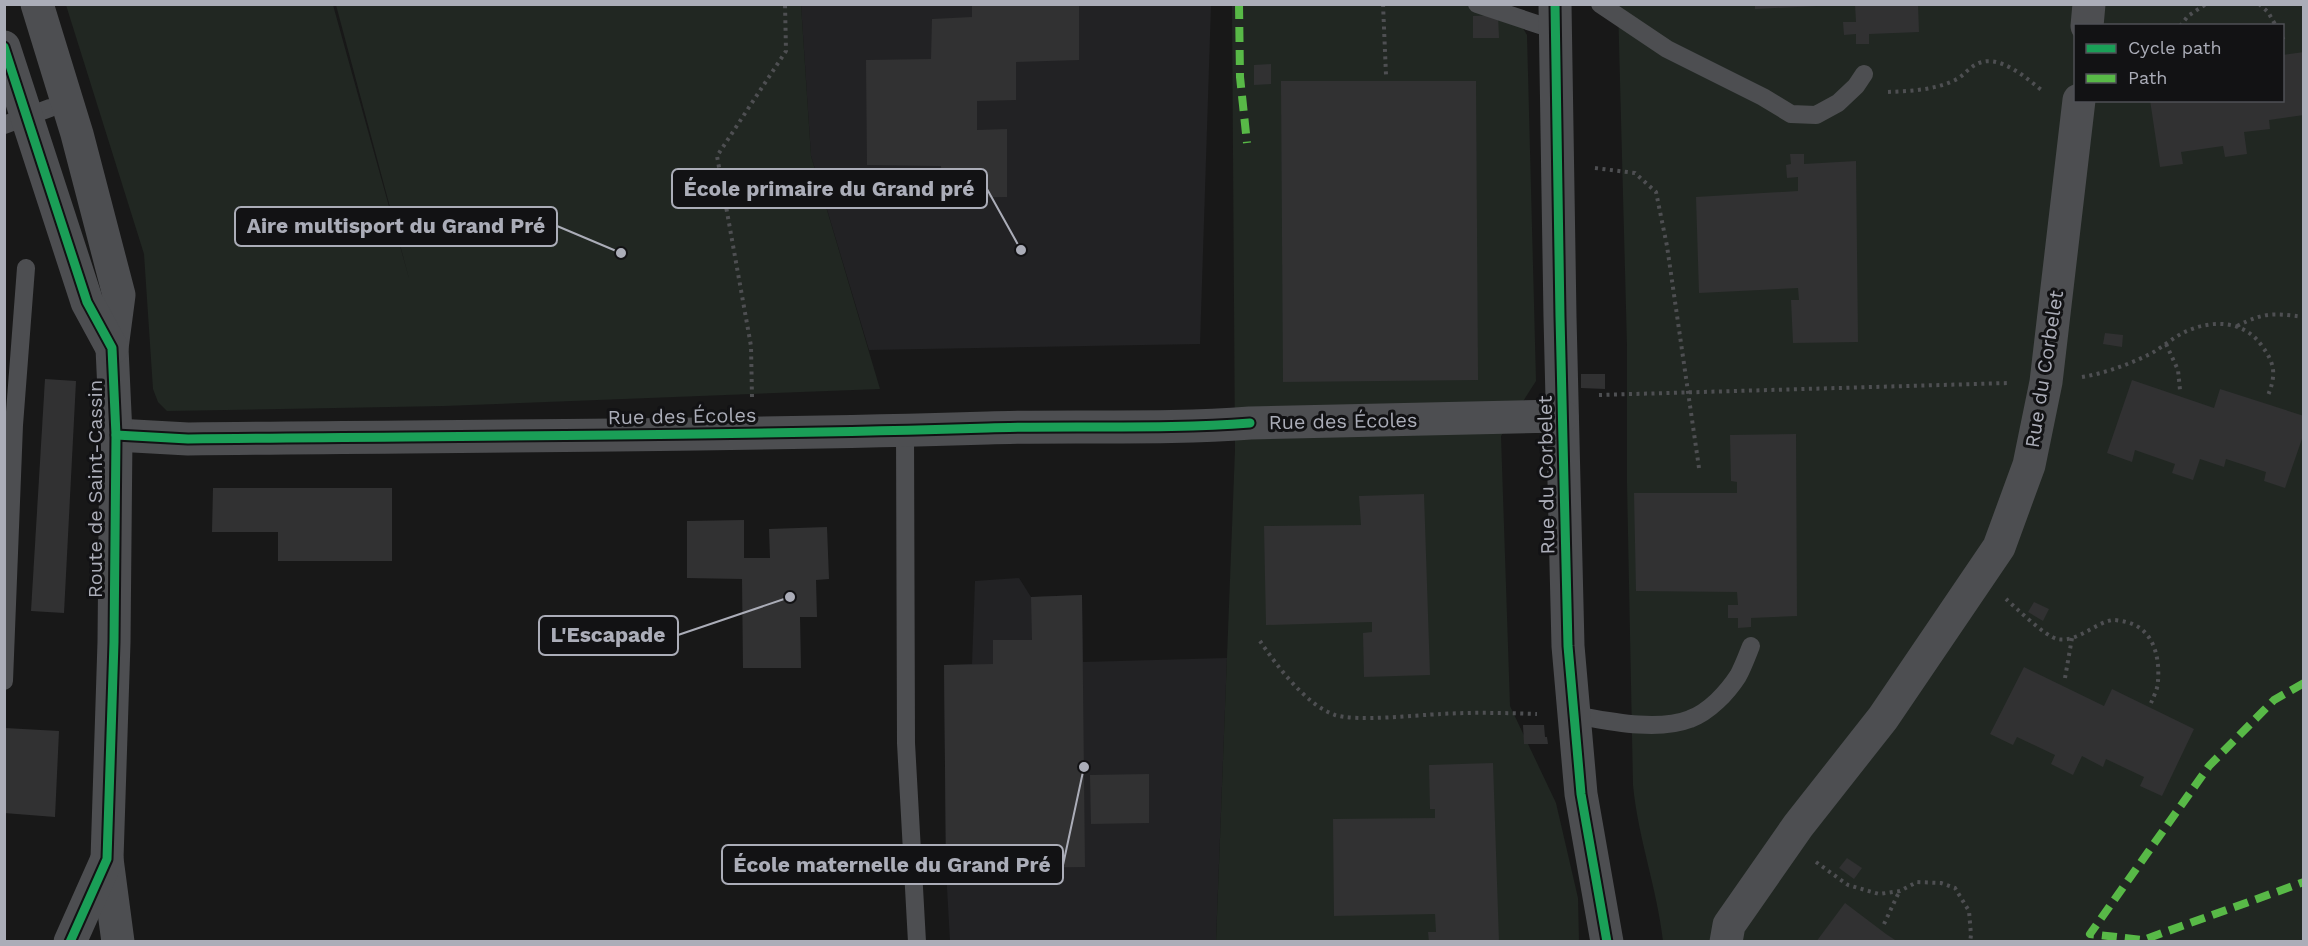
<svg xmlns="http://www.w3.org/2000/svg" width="2308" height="946" font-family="'Work Sans',sans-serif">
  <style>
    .built { fill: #222224 }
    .green { fill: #212722; fill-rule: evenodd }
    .building { fill: #313132 }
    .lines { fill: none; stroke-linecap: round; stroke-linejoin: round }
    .path { stroke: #4e4f52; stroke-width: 4; stroke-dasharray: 3 4.5; stroke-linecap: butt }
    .service { stroke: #4d4e51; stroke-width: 18 }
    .minor { stroke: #4d4e51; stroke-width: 33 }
    .tertiary { stroke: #4d4e51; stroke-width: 33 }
    .quiet { stroke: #58b947; stroke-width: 8; stroke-dasharray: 15 8; stroke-linecap: butt }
    .cycleway-casing { stroke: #121214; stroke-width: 13 }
    .cycleway { stroke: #1a9f57; stroke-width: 9 }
    .labels { text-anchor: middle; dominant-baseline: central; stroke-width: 6; stroke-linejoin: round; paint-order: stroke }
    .street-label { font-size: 20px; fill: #abadb8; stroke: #121214 }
    .leader { fill: none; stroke: #abadb8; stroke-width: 2 }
    .callout-dot { fill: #abadb8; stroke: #121214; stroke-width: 2 }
    .callout { fill: #121214; stroke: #abadb8; stroke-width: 2 }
    .callout-label { font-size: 21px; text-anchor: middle; font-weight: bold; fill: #abadb8 }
  </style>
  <rect width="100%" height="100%" fill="#181818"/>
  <g class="built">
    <polygon points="801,5 1211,5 1200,344 869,350 811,156"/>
    <polygon points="1019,578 1031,597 1082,595 1083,662 1227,658 1216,941 950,941 946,869 944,665 972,664 975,581"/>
  </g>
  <g class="green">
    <polygon points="66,5 333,5 410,282 336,5 801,5 811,156 880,389 444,406 167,411 158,402 153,389 144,254"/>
    <polygon points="1232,5 1509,5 1527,35 1536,381 1501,436 1510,706 1556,803 1578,898 1579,941 1216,942 1235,450"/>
    <path d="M1618,5H2303V941H1663C1657,888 1638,838 1633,785L1627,483V346ZM2076,26H2282V100H2076Z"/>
  </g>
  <g class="building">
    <polygon points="972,4 1079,4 1079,60 1016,62 1016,100 977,101 977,130 1007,129 1007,197 942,198 941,166 867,165 866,60 931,59 932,19 972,17"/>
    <polygon points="1755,4 1817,4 1817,6 1755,9"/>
    <polygon points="1855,4 1918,4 1919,32 1869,34 1869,44 1856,44 1856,34 1844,35 1843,22 1856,22"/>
    <polygon points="1498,15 1499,38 1473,38 1473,16"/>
    <polygon points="2304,52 2304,115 2269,120 2270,129 2244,132 2247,154 2225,157 2223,146 2181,152 2183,164 2160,167 2150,100 2282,100 2282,55"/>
    <polygon points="1271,64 1271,84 1254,85 1254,65"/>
    <polygon points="1281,81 1476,81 1478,380 1283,382"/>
    <polygon points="1790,154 1804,154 1804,164 1856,161 1858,342 1793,343 1791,300 1799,300 1798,288 1699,293 1696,197 1798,191 1798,177 1787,178 1786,165 1791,164"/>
    <polygon points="2105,333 2123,335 2122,347 2103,344"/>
    <polygon points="1581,374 1605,374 1605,389 1581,388"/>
    <polygon points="45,379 76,381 64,613 31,611"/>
    <polygon points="2132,380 2214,408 2220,389 2304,416 2304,433 2285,488 2264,481 2266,472 2226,459 2224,467 2200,459 2193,480 2172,473 2175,464 2135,450 2132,462 2107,453"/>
    <polygon points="1796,434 1797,616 1751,618 1751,627 1738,628 1738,618 1728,618 1728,605 1738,605 1737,592 1636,591 1634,493 1737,493 1737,482 1731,481 1730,435"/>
    <polygon points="213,488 392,488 392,561 278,561 278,532 212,532"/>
    <polygon points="1424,494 1430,675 1364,677 1363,633 1372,632 1372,622 1266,625 1264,526 1361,525 1359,496"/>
    <polygon points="744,520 744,558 770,558 769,529 827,527 829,579 816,580 817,617 800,617 801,668 743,668 742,579 687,578 687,521"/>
    <polygon points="1082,595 1085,867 946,869 944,665 993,664 993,640 1032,640 1031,597"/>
    <polygon points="2034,602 2049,609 2043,621 2028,612"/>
    <polygon points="2024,667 2104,706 2112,689 2194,729 2162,796 2140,786 2144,777 2106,759 2103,767 2082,756 2073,775 2051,764 2055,755 2017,737 2013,745 1990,734"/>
    <polygon points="1523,725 1544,725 1545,737 1547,737 1548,744 1524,744"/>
    <polygon points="5,728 59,731 55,817 4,813"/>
    <polygon points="1493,763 1499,942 1429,942 1428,932 1436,932 1435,914 1334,916 1333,819 1435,818 1435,809 1430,809 1429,765"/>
    <polygon points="1149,774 1149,823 1091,824 1090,775"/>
    <polygon points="1847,858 1862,868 1854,879 1839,868"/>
    <polygon points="1845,903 1886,934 1898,942 1816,942"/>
  </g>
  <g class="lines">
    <g class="path">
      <polyline points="1383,4 1386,75"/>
      <polyline points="2259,4 2268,12 2276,26"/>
      <polyline points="2180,26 2188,16 2206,4"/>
      <polyline points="2282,37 2285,42"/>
      <path d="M1888,92C1911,91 1936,90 1957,79C1963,76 1968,69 1975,65C1998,51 2027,79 2044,92"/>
      <polyline points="1595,168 1635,173 1656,192 1667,246 1699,468"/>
      <path d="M2237,326C2265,312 2273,313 2304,317"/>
      <polyline points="2166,344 2178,370 2180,390"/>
      <path d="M2082,377C2106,373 2130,364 2152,353C2164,346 2175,336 2187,331C2214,319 2245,321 2262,346C2276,365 2276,376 2267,398"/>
      <polyline points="1599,395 2009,383"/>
      <polyline points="752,397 751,346 717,156 786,51 785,4"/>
      <path d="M2006,599C2016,608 2045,636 2057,639C2077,643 2094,623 2113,620C2117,620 2122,621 2126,622C2153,628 2160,656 2158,681C2158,688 2154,696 2151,703"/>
      <path d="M1260,641C1277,666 1306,705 1335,715C1357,722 1416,715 1441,714C1473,712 1505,713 1537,714"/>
      <polyline points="2065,678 2072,638"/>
      <polyline points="1816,862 1848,885 1879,894 1900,891 1917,882 1941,883 1955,888 1969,911 1971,935 1970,942"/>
      <polyline points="1884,924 1899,892"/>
    </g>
    <g class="service">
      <polyline points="1477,4 1555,30"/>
      <polyline points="1600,4 1667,49 1763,97 1791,114 1816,115 1838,103 1856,86 1864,74"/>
      <polyline points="4,125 50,108"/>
      <polyline points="905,430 906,743 917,942"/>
      <polyline points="4,681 14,425 26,268"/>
      <path d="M1574,715C1608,721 1657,732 1690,719C1709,712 1727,693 1738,676C1743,667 1747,656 1751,646"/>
    </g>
    <g class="minor">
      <polyline points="1555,4 1560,317 1568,646 1581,794 1607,942"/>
      <polyline points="2087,26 2089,4"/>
      <path d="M116,435L188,439C455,436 722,436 988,428C1075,425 1163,430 1250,423L1562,416"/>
      <polyline points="1726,942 1729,925 1798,826 1883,718 1999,547 2029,465 2046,382 2079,100"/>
    </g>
    <g class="tertiary">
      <polyline points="37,4 77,134 119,295 112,348 116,435 114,642 107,859 118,942"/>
      <polyline points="4,47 87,302 112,348"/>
      <polyline points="70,942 107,859"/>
    </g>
    <g class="quiet">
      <polyline points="1239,4 1240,77 1247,143"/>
      <polyline points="2304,683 2274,700 2209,766 2090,934 2143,940 2304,882"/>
    </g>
    <g class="cycleway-casing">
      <g id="cycleway">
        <polyline points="1555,4 1560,317 1568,646 1581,794 1607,942"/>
        <polyline points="4,47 87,302 112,348 116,435 114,642 107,859 70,942"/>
        <path d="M116,435L188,439C455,436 722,436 988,428C1075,425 1163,430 1250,423"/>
      </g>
    </g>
    <use href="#cycleway" class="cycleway"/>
  </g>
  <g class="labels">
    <g class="street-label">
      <text transform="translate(2044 369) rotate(-81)">Rue du Corbelet</text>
      <text transform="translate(682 416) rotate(-1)">Rue des Écoles</text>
      <text transform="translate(1343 421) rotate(-1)">Rue des Écoles</text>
      <text transform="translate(1546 475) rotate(-91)">Rue du Corbelet</text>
      <text transform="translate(95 489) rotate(-90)">Route de Saint-Cassin</text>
    </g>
  </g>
  <path class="leader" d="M1021 250L987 189M621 253L557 226M790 597L678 635M1084 767L1063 865"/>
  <g class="callout-dot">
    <circle cx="1021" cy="250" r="6"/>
    <circle cx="621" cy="253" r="6"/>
    <circle cx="790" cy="597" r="6"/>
    <circle cx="1084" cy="767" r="6"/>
  </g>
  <g class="callout">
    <rect x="672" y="169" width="315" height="39" rx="6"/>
    <rect x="235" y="207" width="322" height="39" rx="6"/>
    <rect x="539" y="616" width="139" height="39" rx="6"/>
    <rect x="722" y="845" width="341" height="39" rx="6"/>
  </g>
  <g class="callout-label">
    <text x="829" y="196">École primaire du Grand pré</text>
    <text x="396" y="233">Aire multisport du Grand Pré</text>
    <text x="608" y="642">L'Escapade</text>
    <text x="892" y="872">École maternelle du Grand Pré</text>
  </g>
  <rect width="2308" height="946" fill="none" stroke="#abadb8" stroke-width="12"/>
  <rect x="2074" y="24" width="210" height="78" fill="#121214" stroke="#4f5056" stroke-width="1.5"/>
  <rect x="2086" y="44" width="30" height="9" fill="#1a9f57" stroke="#4f5056" stroke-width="1.5"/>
  <text x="2128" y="54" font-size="18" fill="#abadb8">Cycle path</text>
  <rect x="2086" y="74" width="30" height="9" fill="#58b947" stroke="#4f5056" stroke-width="1.5"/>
  <text x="2128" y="84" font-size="18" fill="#abadb8">Path</text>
</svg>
